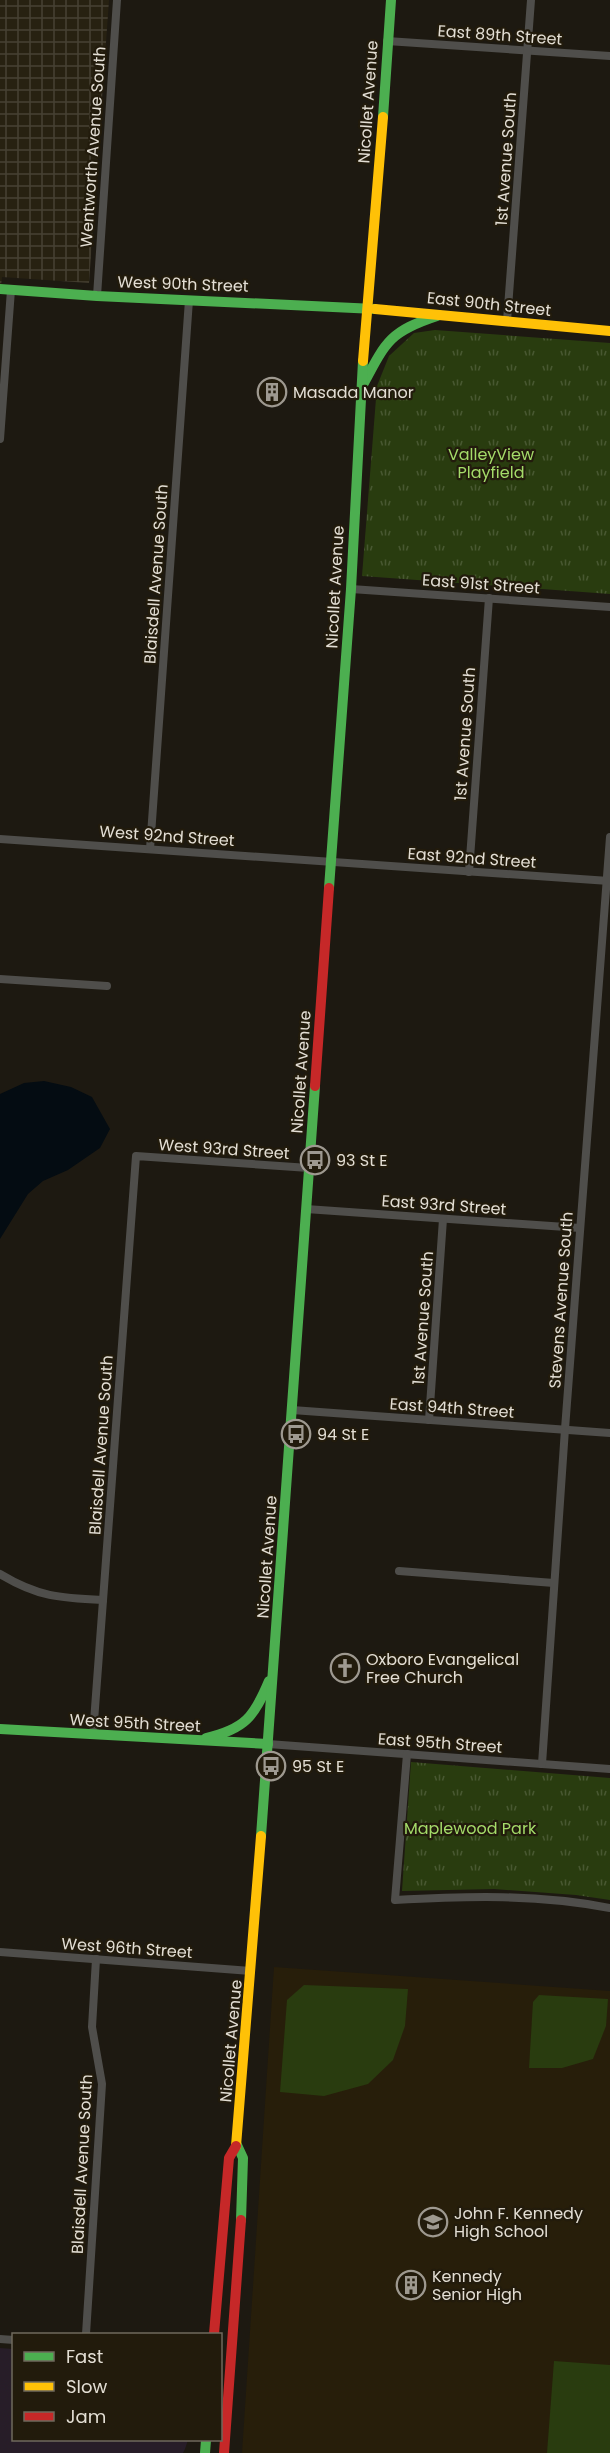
<svg xmlns="http://www.w3.org/2000/svg" width="610" height="2453" font-family="Poppins,sans-serif">
  <style>
    .commercial { fill: #271d28 }
    .industrial { fill: url(#industrial-grid) }
    .built { fill: #271e0a }
    .grass { fill: #293c0f }
    .park { fill: url(#park-tufts) }
    .water { fill: #040c12 }
    .lines { fill: none; stroke-linecap: round; stroke-linejoin: round }
    .street { stroke: #4f4e4b; stroke-width: 8 }
    .fast { stroke: #4caf50; stroke-width: 10 }
    .slow { stroke: #ffc107; stroke-width: 10 }
    .jam { stroke: #c62828; stroke-width: 10 }
    .labels { text-anchor: middle; dominant-baseline: central; stroke-width: 4.5; stroke-linejoin: round; paint-order: stroke }
    .street-label { font-size: 16px; fill: #e3ded4; stroke: #221b0c }
    .poi-label { font-size: 16px; fill: #e3ded4; stroke: #221b0c; text-anchor: start }
    .park-label { font-size: 16px; fill: #a4db69; stroke: #221b0c }
  </style>
  <defs>
    <pattern id="industrial-grid" width="8" height="8" patternUnits="userSpaceOnUse" patternTransform="scale(1.5)"><rect width="8" height="8" fill="#272111"/><path d="M0 4h8M4 0v8" fill="none" stroke="#464133"/></pattern>
    <pattern id="park-tufts" width="24" height="20" patternUnits="userSpaceOnUse" patternTransform="scale(1.5)"><rect width="24" height="20" fill="#293c0f"/><path d="M3 7l-1-3M5 7V3M7 7l1-3M15 17l-1-3M17 17v-4M19 17l1-3" fill="none" stroke="#485831"/></pattern>
  </defs>
  <rect width="100%" height="100%" fill="#1d1911"/>
  <polygon class="commercial" points="0,2348 13,2349 14,2440 188,2440 185,2449 183,2453 0,2453"/>
  <polygon class="industrial" points="0,0 109,0 89,283 2,277 0,294"/>
  <polygon class="built" points="274,1967 610,1991 610,2453 242,2453"/>
  <g class="grass">
    <polygon points="304,1985 408,1989 405,2026 393,2060 368,2084 324,2096 280,2092 287,2000"/>
    <polygon points="539,1995 608,1999 606,2026 593,2059 562,2068 529,2068 533,2002"/>
    <polygon points="554,2361 610,2365 610,2453 547,2453"/>
  </g>
  <g class="park">
    <polygon points="435,330 610,343 610,594 362,576 377,386 389,356 414,333"/>
    <polygon points="411,1762 610,1778 610,1900 576,1895 494,1889 402,1891"/>
  </g>
  <polygon class="water" points="44,1081 71,1087 92,1097 110,1129 100,1148 68,1170 43,1181 28,1194 0,1239 0,1094 24,1083"/>
  <g class="lines">
    <g class="street">
      <polyline points="387,41 610,56"/>
      <polyline points="97,296 117,0"/>
      <polyline points="507,321 531,0"/>
      <polyline points="0,439 11,290"/>
      <polyline points="351,589 610,607"/>
      <polyline points="0,839 609,881"/>
      <polyline points="150,849 189,300"/>
      <polyline points="469,872 489,598"/>
      <polyline points="0,979 107,986"/>
      <polyline points="306,1209 580,1228"/>
      <polyline points="292,1410 610,1433"/>
      <polyline points="429,1420 443,1219"/>
      <polyline points="399,1571 554,1583"/>
      <path d="M0,1574C38,1597 60,1598 103,1600"/>
      <polyline points="93,1735 136,1156 309,1168"/>
      <polyline points="268,1744 610,1769"/>
      <path d="M407,1754L395,1900C468,1896 538,1894 610,1908"/>
      <polyline points="542,1764 565,1429 610,837"/>
      <polyline points="0,1952 251,1971"/>
      <polyline points="86,2334 102,2084 92,2027 96,1959"/>
      <polyline points="0,2339 14,2340"/>
    </g>
    <g class="fast">
      <polyline points="383,117 391,0"/>
      <polyline points="0,289 97,296 375,309"/>
      <path d="M364,383C386,341 391,331 437,316"/>
      <polyline points="329,888 351,589 363,361"/>
      <polyline points="0,1729 268,1744"/>
      <path d="M206,1738C245,1729 254,1717 269,1681"/>
      <polyline points="261,1836 315,1086"/>
      <polyline points="237,2145 243,2158 241,2220"/>
      <polyline points="205,2453 206,2440"/>
    </g>
    <g class="slow">
      <polyline points="375,309 610,331"/>
      <polyline points="363,361 383,117"/>
      <polyline points="236,2146 261,1836"/>
    </g>
    <g class="jam">
      <polyline points="315,1086 329,888"/>
      <polyline points="214,2334 229,2158 236,2146"/>
      <polyline points="224,2453 241,2220"/>
    </g>
  </g>
  <defs>
    <g id="building-ring" transform="scale(1.5)"><circle r="9.5" fill="#221b0c" stroke="#9e9990" stroke-width="1.5"/><path d="M-4-6H4V6H1V3H-1V6H-4ZM-2.5-4.3h1.7v1.8h-1.7ZM.8-4.3h1.7v1.8H.8ZM-2.5-1h1.7V.8h-1.7ZM.8-1h1.7V.8H.8Z" fill="#9e9990"/></g>
    <g id="bus-ring" transform="scale(1.5)"><circle r="9.5" fill="#221b0c" stroke="#9e9990" stroke-width="1.5"/><path d="M-5-6H5V4H4V6H2V4H-2V6H-4V4H-5ZM-3.5-4V0h7V-4ZM-3.5 1.2v1.5H-2V1.2ZM2 1.2v1.5H3.5V1.2Z" fill="#9e9990"/></g>
    <g id="church-ring" transform="scale(1.5)"><circle r="9.5" fill="#221b0c" stroke="#9e9990" stroke-width="1.5"/><path d="M-1.2-6h2.4v3.5h3.3v2.4h-3.3V6h-2.4V-.1h-3.3v-2.4h3.3Z" fill="#9e9990"/></g>
    <g id="school-ring" transform="scale(1.5)"><circle r="9.5" fill="#221b0c" stroke="#9e9990" stroke-width="1.5"/><path d="M0-5L7-2L0 1L-7-2ZM-4 1L0 2.5L4 1V4Q0 6-4 4Z" fill="#9e9990"/></g>
  </defs>
  <g fill-rule="evenodd">
    <use href="#building-ring" x="272" y="392"/>
    <use href="#bus-ring" x="315" y="1160"/>
    <use href="#bus-ring" x="296" y="1434"/>
    <use href="#church-ring" x="345" y="1668"/>
    <use href="#bus-ring" x="271" y="1766"/>
    <use href="#school-ring" x="433" y="2222"/>
    <use href="#building-ring" x="411" y="2285"/>
  </g>
  <g class="labels">
    <g class="street-label">
      <text transform="translate(500 35) rotate(4)">East 89th Street</text>
      <text transform="translate(368 102) rotate(-86)">Nicollet Avenue</text>
      <text transform="translate(93 147) rotate(-86)">Wentworth Avenue South</text>
      <text transform="translate(506 159) rotate(-86)">1st Avenue South</text>
      <text transform="translate(183 284) rotate(2)">West 90th Street</text>
      <text transform="translate(489 304) rotate(6)">East 90th Street</text>
      <text transform="translate(156 574) rotate(-86)">Blaisdell Avenue South</text>
      <text transform="translate(481 584) rotate(4)">East 91st Street</text>
      <text transform="translate(335 587) rotate(-87)">Nicollet Avenue</text>
      <text transform="translate(465 734) rotate(-86)">1st Avenue South</text>
      <text transform="translate(167 836) rotate(4)">West 92nd Street</text>
      <text transform="translate(472 858) rotate(4)">East 92nd Street</text>
      <text transform="translate(301 1072) rotate(-86)">Nicollet Avenue</text>
      <text transform="translate(224 1149) rotate(4)">West 93rd Street</text>
      <text transform="translate(444 1205) rotate(4)">East 93rd Street</text>
      <text transform="translate(561 1300) rotate(-86)">Stevens Avenue South</text>
      <text transform="translate(423 1318) rotate(-86)">1st Avenue South</text>
      <text transform="translate(452 1408) rotate(4)">East 94th Street</text>
      <text transform="translate(101 1445) rotate(-86)">Blaisdell Avenue South</text>
      <text transform="translate(267 1557) rotate(-86)">Nicollet Avenue</text>
      <text transform="translate(135 1723) rotate(3)">West 95th Street</text>
      <text transform="translate(440 1743) rotate(4)">East 95th Street</text>
      <text transform="translate(127 1948) rotate(4)">West 96th Street</text>
      <text transform="translate(231 2041) rotate(-85)">Nicollet Avenue</text>
      <text transform="translate(82 2164) rotate(-87)">Blaisdell Avenue South</text>
    </g>
    <g class="poi-label">
      <text x="293" y="392">Masada Manor</text>
      <text x="336" y="1160">93 St E</text>
      <text x="317" y="1434">94 St E</text>
      <text x="366" y="1659">Oxboro Evangelical<tspan x="366" dy="18">Free Church</tspan></text>
      <text x="292" y="1766">95 St E</text>
      <text x="454" y="2213">John F. Kennedy<tspan x="454" dy="18">High School</tspan></text>
      <text x="432" y="2276">Kennedy<tspan x="432" dy="18">Senior High</tspan></text>
    </g>
    <g class="park-label">
      <text x="491" y="454">ValleyView<tspan x="491" dy="18">Playfield</tspan></text>
      <text x="470" y="1828">Maplewood Park</text>
    </g>
  </g>
  <rect x="12" y="2333" width="210" height="108" fill="#221b0c" stroke="#6f695c" stroke-width="1.5"/>
  <rect x="24" y="2352" width="30" height="9" fill="#4caf50" stroke="#6f695c" stroke-width="1.5"/>
  <text x="66" y="2363" font-size="18" fill="#e3ded4">Fast</text>
  <rect x="24" y="2382" width="30" height="9" fill="#ffc107" stroke="#6f695c" stroke-width="1.5"/>
  <text x="66" y="2393" font-size="18" fill="#e3ded4">Slow</text>
  <rect x="24" y="2412" width="30" height="9" fill="#c62828" stroke="#6f695c" stroke-width="1.5"/>
  <text x="66" y="2423" font-size="18" fill="#e3ded4">Jam</text>
</svg>
